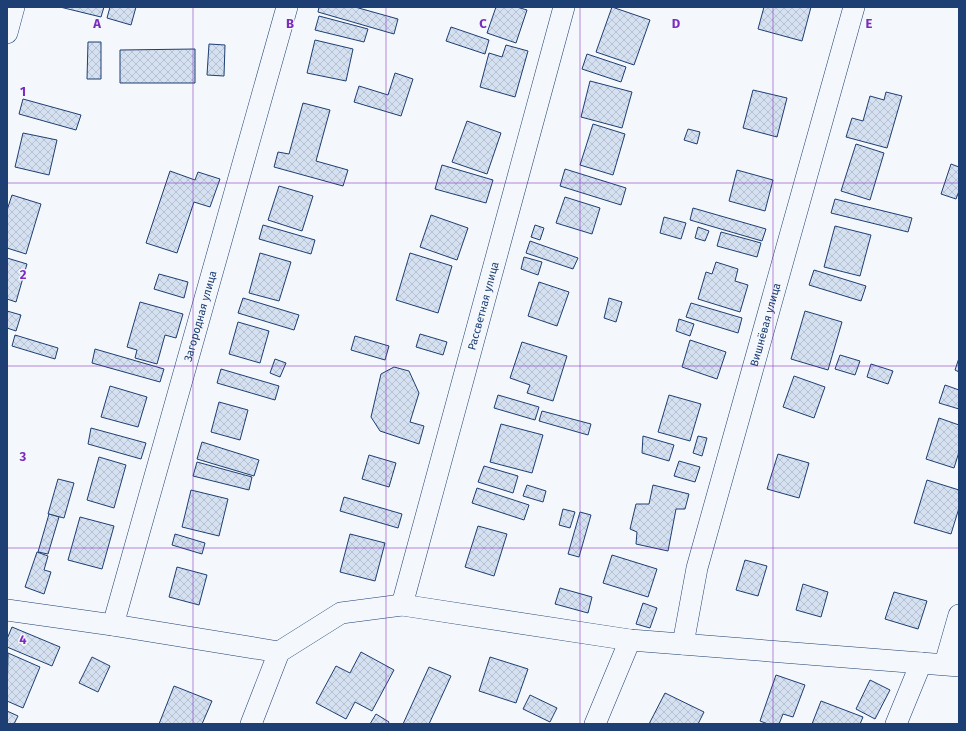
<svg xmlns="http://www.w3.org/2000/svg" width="966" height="731" font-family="'Fira Sans',sans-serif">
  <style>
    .building { fill: url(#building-cross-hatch); stroke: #1d3f73 }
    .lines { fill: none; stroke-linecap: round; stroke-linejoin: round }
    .minor-casing { stroke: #1d3f73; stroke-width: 22 }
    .minor { stroke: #f4f7fb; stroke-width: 21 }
    .grid { fill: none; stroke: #7b2cbf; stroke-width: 1; stroke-opacity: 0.55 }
    .labels { text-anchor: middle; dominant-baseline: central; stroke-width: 3; stroke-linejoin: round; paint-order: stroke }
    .street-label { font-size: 11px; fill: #1d3f73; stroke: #f4f7fb }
    .grid-label { font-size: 13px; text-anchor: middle; font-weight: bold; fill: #7b2cbf; stroke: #f4f7fb; stroke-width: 3; stroke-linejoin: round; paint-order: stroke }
  </style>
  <defs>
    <pattern id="building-cross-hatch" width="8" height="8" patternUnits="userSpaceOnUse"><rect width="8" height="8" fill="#d5e0f0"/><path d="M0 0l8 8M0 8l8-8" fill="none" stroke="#b6c1d1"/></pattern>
  </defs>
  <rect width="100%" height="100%" fill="#f4f7fb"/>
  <g class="building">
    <polygon points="60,7 104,7 101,17"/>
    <polygon points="110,7 136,7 131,25 107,18"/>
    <polygon points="319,7 355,7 398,19 394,34 318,12"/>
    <polygon points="496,7 517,7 527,10 516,43 487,33"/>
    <polygon points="612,7 650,20 634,65 596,52"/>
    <polygon points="764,7 811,7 802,41 758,29"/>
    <polygon points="319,16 368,29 364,42 315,30"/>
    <polygon points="451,27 489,40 485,54 446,41"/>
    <polygon points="315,40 353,49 346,81 307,73"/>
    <polygon points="88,42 101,42 101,79 87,79"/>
    <polygon points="209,44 225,45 224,76 207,75"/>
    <polygon points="506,45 528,51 515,97 480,87 489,53 502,57"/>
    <polygon points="195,49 195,83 120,83 120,50"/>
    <polygon points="587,54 626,67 621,82 582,69"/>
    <polygon points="395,73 413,79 401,116 354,102 359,86 388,95"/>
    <polygon points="590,81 632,92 622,128 581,117"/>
    <polygon points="753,90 787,98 777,137 743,128"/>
    <polygon points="886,92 902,96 887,148 846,137 852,118 863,121 870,96 884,100"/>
    <polygon points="23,99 81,115 76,130 19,114"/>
    <polygon points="303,103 330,110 316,161 348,170 343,186 274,167 278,152 289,154"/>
    <polygon points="467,121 501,133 487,174 452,162"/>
    <polygon points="593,124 625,134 613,175 580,165"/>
    <polygon points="688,129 700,132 697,144 684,140"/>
    <polygon points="23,133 57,140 49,175 15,167"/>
    <polygon points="856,144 884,153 870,200 841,191"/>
    <polygon points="951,164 959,167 959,191 956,199 941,194"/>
    <polygon points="442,165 493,180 486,203 435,189"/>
    <polygon points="565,169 626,188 621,205 560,186"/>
    <polygon points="737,170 773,180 765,211 729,201"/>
    <polygon points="170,171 195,180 198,172 220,179 210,207 194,202 177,253 146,243"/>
    <polygon points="279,186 313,196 302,231 268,220"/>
    <polygon points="12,195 41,204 26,254 7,248 7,210"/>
    <polygon points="565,197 600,208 592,234 556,223"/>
    <polygon points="835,199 912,218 908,232 831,213"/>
    <polygon points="693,208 766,229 762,241 690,220"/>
    <polygon points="431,215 468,228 457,260 420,247"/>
    <polygon points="664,217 686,223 681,239 660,233"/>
    <polygon points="263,225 315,240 311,254 259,239"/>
    <polygon points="535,225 544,228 540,240 531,237"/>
    <polygon points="835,226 871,235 860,276 824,267"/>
    <polygon points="698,227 709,231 705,241 695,238"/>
    <polygon points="721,232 761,243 757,257 717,246"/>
    <polygon points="530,241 578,258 573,269 526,253"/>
    <polygon points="260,253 291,262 279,301 249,293"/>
    <polygon points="410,253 452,266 438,313 396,300"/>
    <polygon points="524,257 542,262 538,275 521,269"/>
    <polygon points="7,258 27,264 16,302 7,299"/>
    <polygon points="716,262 738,269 735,281 748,285 740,312 698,299 706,272 712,274"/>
    <polygon points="814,270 866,286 861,301 809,285"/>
    <polygon points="159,274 188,282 184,298 154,289"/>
    <polygon points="539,282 569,292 557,326 528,316"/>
    <polygon points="243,298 299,315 294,330 238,313"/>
    <polygon points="609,298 622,302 616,322 604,318"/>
    <polygon points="140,302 183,314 176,338 165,335 157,364 135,358 137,350 127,347"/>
    <polygon points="691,303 742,318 738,333 686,317"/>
    <polygon points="7,311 21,315 16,331 7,328"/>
    <polygon points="805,311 842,322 828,370 791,359"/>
    <polygon points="679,319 694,324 690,336 676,331"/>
    <polygon points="238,322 269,331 260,363 229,354"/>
    <polygon points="420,334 447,342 443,355 416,347"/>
    <polygon points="15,335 58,348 55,359 12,346"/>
    <polygon points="355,336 389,346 385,360 351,350"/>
    <polygon points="690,340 726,352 717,379 682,367"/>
    <polygon points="522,342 567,356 553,401 527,393 530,385 510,378"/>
    <polygon points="95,349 164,369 160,382 92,363"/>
    <polygon points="840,355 860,361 855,375 835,369"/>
    <polygon points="959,358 959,372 955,370"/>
    <polygon points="275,359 286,363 280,377 270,373"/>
    <polygon points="871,364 893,371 888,384 867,377"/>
    <polygon points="394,367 409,371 419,393 410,422 424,426 419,444 380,431 371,417 381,374"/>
    <polygon points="221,369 279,386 275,400 217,383"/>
    <polygon points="794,376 825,387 814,418 783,407"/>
    <polygon points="945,385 959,390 959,409 939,403"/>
    <polygon points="110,386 147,397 138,427 101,417"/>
    <polygon points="498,395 539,407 535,420 494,408"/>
    <polygon points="669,395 701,404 690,441 658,432"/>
    <polygon points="219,402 248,410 240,440 211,432"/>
    <polygon points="542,411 591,424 588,435 539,421"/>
    <polygon points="939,418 959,425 959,452 954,468 926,459"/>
    <polygon points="501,424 543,435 532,473 490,462"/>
    <polygon points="91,428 146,443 141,459 88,444"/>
    <polygon points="643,436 674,445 669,461 642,453"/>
    <polygon points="698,436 707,438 702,456 693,453"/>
    <polygon points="202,442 259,460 254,476 197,459"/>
    <polygon points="778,454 809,463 799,498 767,489"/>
    <polygon points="369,455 396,463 389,487 362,479"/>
    <polygon points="99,457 126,465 114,508 87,500"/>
    <polygon points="679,461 700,467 695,482 674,476"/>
    <polygon points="197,462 252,477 249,490 193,476"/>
    <polygon points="484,466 518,476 513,493 478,482"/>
    <polygon points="58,479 74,483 64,518 48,514"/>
    <polygon points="927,480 959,490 959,508 951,534 914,523"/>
    <polygon points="527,485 546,491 543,502 523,496"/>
    <polygon points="653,485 689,494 685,509 676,509 668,551 636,544 637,532 630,529 636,504 649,504"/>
    <polygon points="477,488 529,505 524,520 472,503"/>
    <polygon points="191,490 228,499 219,536 182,527"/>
    <polygon points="344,497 402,514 398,528 340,511"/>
    <polygon points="563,509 575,512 570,528 559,525"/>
    <polygon points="580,512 591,515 579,557 568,554"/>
    <polygon points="49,514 59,517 48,554 38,552"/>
    <polygon points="80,517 114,526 102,569 68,560"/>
    <polygon points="478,526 507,534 494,576 465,567"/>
    <polygon points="175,534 205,543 202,554 172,545"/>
    <polygon points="350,534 385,543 375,581 340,572"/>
    <polygon points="37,552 48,556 44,570 51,572 44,594 25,587"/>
    <polygon points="612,555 657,569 648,597 603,583"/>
    <polygon points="745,560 767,566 758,596 736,590"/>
    <polygon points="177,567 207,575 199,605 169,597"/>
    <polygon points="803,584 828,592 821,617 796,610"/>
    <polygon points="560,588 592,597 588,613 555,604"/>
    <polygon points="894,592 927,601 918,629 885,619"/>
    <polygon points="643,603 657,608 650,628 636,624"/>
    <polygon points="12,627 60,647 52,666 7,647 7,639"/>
    <polygon points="361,652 394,670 372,711 355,702 346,719 316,703 336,666 350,673"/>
    <polygon points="8,653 40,667 23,708 7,701"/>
    <polygon points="92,657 110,666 98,692 79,683"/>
    <polygon points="490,657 528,669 516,703 479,691"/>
    <polygon points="429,667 451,676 429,724 403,724"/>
    <polygon points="776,675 805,685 793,717 783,714 779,724 768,724 760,721"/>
    <polygon points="870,680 890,690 875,719 856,709"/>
    <polygon points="174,686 212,701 202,724 159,724"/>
    <polygon points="665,693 704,712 698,724 649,724"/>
    <polygon points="530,695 557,708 550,722 523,709"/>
    <polygon points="821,701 863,717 860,724 812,724"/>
    <polygon points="7,711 18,716 14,724 7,724"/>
    <polygon points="376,714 389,722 388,724 370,724"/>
  </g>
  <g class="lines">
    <g class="minor-casing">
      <g id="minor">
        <polyline points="7,33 14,7"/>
        <path id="s1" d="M402,605L564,7"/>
        <polyline points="7,610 113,625 279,652 341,613 402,605 630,640 959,666"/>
        <path id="s2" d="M113,625L287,7"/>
        <path id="s3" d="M683,644L697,568L854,7"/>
        <polyline points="945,664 959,615"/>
        <polyline points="251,724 279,652"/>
        <polyline points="595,724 630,640"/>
        <polyline points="896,724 921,663"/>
      </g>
    </g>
    <use href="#minor" class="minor"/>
  </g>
  <path class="grid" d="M193,7V724M386,7V724M580,7V724M773,7V724M7,183H959M7,366H959M7,548H959"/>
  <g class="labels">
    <g class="street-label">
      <text stroke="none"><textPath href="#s1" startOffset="310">Рассветная улица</textPath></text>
      <text stroke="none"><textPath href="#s2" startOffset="321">Загородная улица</textPath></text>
      <text stroke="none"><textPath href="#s3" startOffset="330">Вишнёвая улица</textPath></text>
    </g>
  </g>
  <g class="grid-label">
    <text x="97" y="28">A</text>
    <text x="290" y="28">B</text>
    <text x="483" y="28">C</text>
    <text x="676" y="28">D</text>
    <text x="869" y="28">E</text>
    <text x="23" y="96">1</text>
    <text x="23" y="279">2</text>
    <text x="23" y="461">3</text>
    <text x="23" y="644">4</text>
  </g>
  <rect width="966" height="731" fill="none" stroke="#1d3f73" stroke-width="16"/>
</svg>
